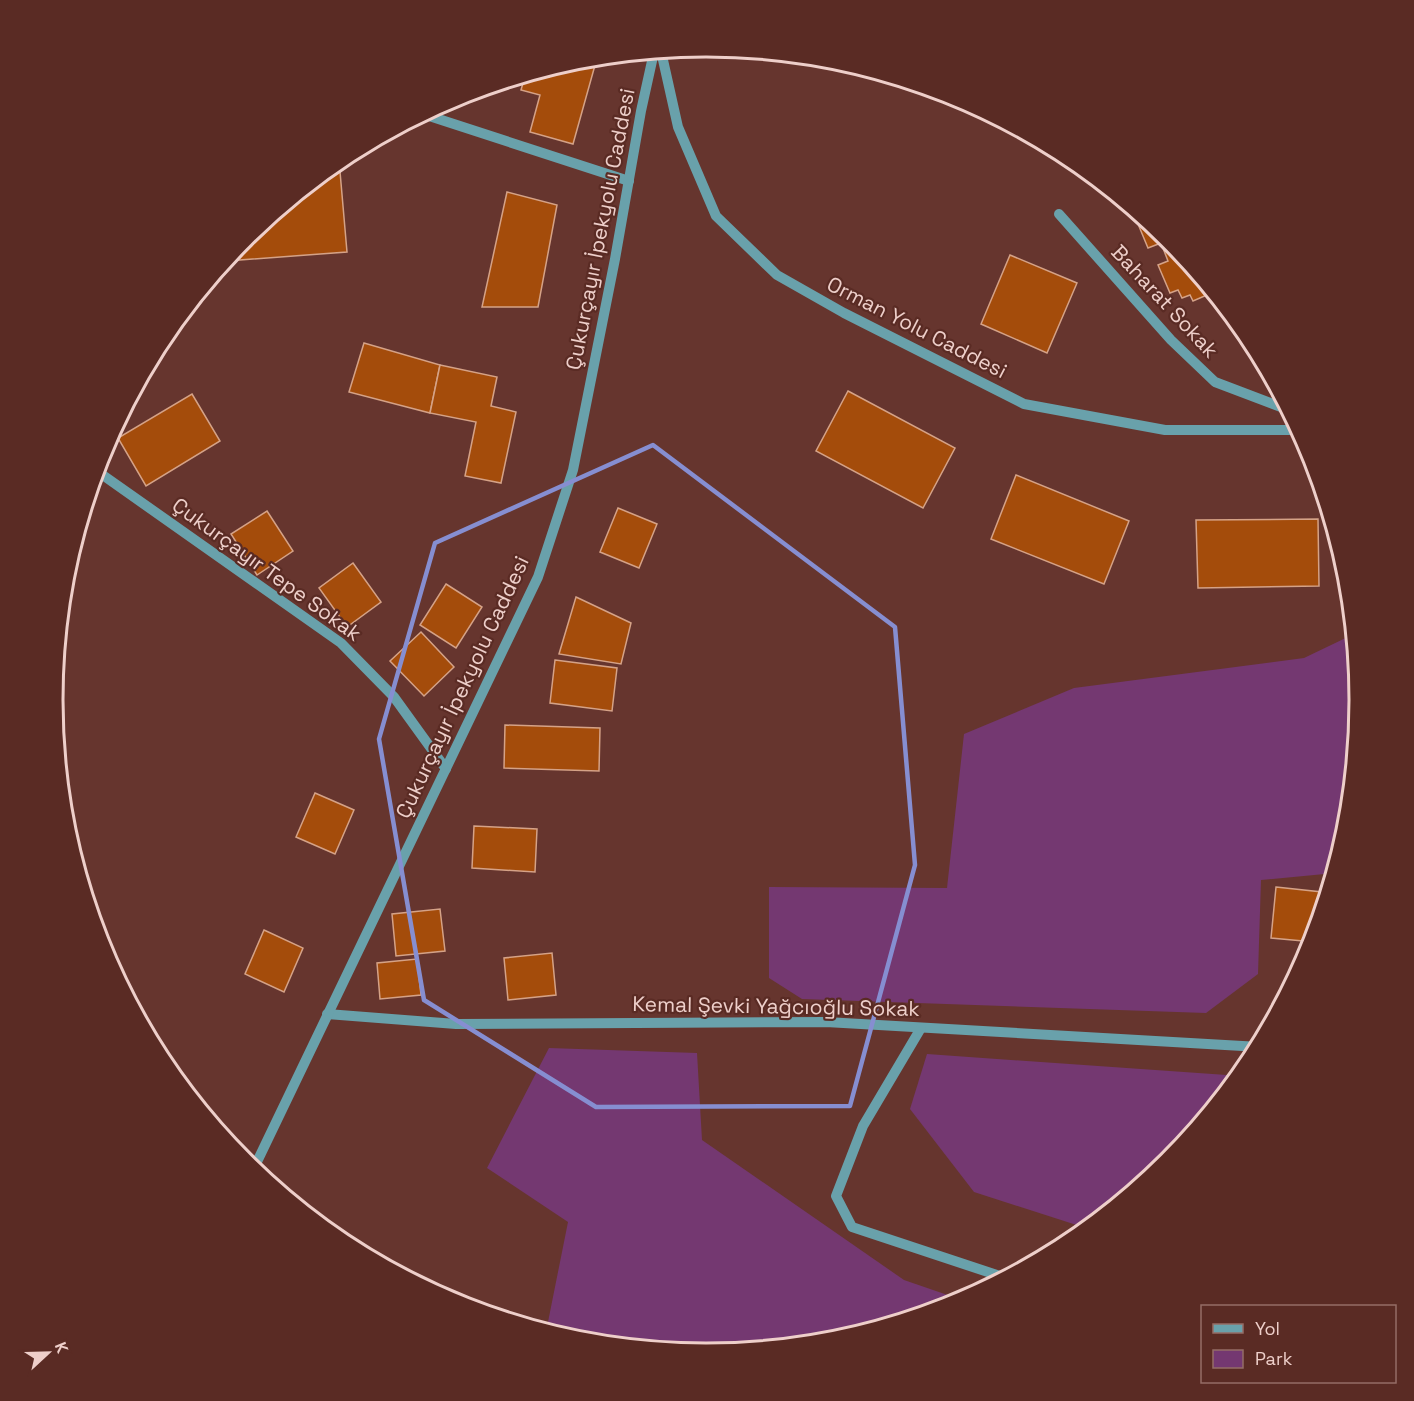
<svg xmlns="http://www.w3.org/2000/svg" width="1414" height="1401" font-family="'Space Grotesk',sans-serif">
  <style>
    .green { fill: #743871 }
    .building { fill: #a44c0b; stroke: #d5a287; stroke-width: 1.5 }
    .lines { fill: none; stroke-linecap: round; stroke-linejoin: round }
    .minor { stroke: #69a1ab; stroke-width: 10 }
    .marked { fill: none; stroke: #868ed1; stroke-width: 4.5; stroke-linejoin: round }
    .labels { text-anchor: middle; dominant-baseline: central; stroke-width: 4.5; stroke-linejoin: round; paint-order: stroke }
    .street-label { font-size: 21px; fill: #eecfca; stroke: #5a2b24 }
    .rim { fill: none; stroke: #eecfca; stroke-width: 3 }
  </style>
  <rect width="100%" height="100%" fill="#66352e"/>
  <g class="green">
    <polygon points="1354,634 1361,701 1348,828 1335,873 1261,880 1258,974 1206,1013 802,999 769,978 769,887 947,888 964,734 1074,688 1304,658"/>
    <polygon points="549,1048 697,1053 702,1140 904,1280 965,1301 957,1305 834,1342 707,1354 579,1342 546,1332 568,1222 487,1168"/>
    <polygon points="927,1054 1241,1076 1169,1163 1089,1229 974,1192 910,1109"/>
  </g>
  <g class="building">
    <polygon points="595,58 597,58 573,144 530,132 540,95 521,90 525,76 534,73 549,77 552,67 580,59"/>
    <polygon points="339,160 347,252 226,261 245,238"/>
    <polygon points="507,192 557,205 538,307 482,307"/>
    <polygon points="1147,220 1170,238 1214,292 1193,301 1190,295 1182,298 1178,290 1170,293 1158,265 1168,261 1161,243 1148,248 1138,224"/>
    <polygon points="1010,255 1077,283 1047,353 981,324"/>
    <polygon points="364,343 440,365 430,413 349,392"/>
    <polygon points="440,365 497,377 491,406 516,412 501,483 465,476 476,422 430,413"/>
    <polygon points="848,391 955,448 923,508 816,451"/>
    <polygon points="192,394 220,441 146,486 118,438"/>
    <polygon points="1016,475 1129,521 1104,584 991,539"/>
    <polygon points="618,508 657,524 639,568 600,552"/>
    <polygon points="267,511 293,551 257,575 231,534"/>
    <polygon points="1318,519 1319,586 1198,588 1196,520"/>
    <polygon points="353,563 381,602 347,627 319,588"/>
    <polygon points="446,584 482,607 456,648 420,625"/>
    <polygon points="576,597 631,623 621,664 559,654"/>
    <polygon points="421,632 454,667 424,696 390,661"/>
    <polygon points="555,660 617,668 612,711 550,703"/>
    <polygon points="505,725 600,728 599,771 504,768"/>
    <polygon points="315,793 354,810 335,854 296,837"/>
    <polygon points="474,826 537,829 535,872 472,868"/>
    <polygon points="1276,887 1322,892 1318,929 1314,942 1271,938"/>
    <polygon points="440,909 445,951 396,956 392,914"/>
    <polygon points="264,930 303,948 284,992 245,974"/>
    <polygon points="552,953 556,995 508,1000 504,958"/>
    <polygon points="417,959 421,995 380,999 377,963"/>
  </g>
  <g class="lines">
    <g class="minor">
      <polyline points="661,51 678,127 716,216 777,275 844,313 1024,404 1165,430 1300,430"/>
      <polyline points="423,114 629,181"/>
      <polyline points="1059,214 1171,340 1215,382 1289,410"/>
      <polyline points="97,471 341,643 394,697 446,769"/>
      <polyline points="327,1014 456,1024 826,1022 1260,1047"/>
      <polyline points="921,1028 863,1126 836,1196 852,1227 1006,1278"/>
      <polyline points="253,1170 538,577 573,470 615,259 641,111 654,52"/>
    </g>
  </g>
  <path class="marked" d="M653,445L895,627L915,865L850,1106L596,1107L424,1000L379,739L435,543Z"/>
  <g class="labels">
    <g class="street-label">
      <text transform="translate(600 229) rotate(-79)">Çukurçayır İpekyolu Caddesi</text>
      <text transform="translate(1165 301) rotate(47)">Baharat Sokak</text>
      <text transform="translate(917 327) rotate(27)">Orman Yolu Caddesi</text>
      <text transform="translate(267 569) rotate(36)">Çukurçayır Tepe Sokak</text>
      <text transform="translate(462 687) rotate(-65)">Çukurçayır İpekyolu Caddesi</text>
      <text transform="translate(776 1006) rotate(1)">Kemal Şevki Yağcıoğlu Sokak</text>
    </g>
  </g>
  <path d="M0 0H1414V1401H0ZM63 700a643 643 0 1 1 1286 0a643 643 0 1 1-1286 0Z" fill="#5a2b24" fill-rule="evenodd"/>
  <path class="rim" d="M63 700a643 643 0 1 1 1286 0a643 643 0 1 1-1286 0Z"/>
  <rect x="1201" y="1305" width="195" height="78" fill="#5a2b24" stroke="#956d66" stroke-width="1.5"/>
  <rect x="1213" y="1324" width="30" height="9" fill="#69a1ab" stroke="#956d66" stroke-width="1.5"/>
  <text x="1255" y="1335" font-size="18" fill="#eecfca">Yol</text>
  <rect x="1213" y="1350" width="30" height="18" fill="#743871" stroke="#956d66" stroke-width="1.5"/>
  <text x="1255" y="1365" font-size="18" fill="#eecfca">Park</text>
  <g transform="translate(48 1353) rotate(68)" stroke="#5a2b24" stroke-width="4.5" paint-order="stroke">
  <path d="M0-4.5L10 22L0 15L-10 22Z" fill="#eecfca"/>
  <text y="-9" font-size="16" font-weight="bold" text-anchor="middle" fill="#eecfca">K</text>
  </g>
</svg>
